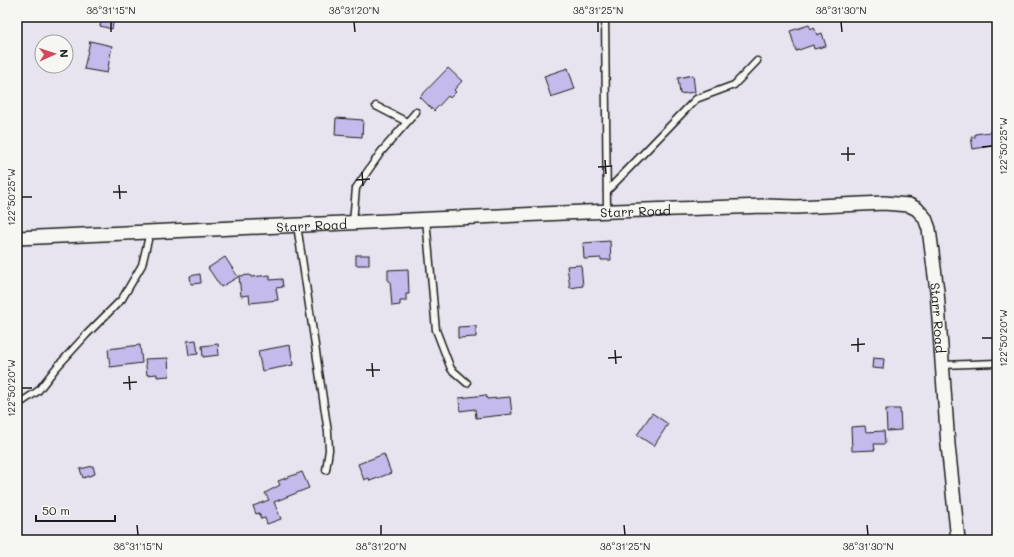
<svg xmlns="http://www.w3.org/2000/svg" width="1014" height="557" font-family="Mali,sans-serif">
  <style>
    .building { fill: #c4baeb; stroke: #1c1c1c }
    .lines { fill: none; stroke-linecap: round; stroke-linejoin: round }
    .service-casing { stroke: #1c1c1c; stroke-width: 9 }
    .minor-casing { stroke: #1c1c1c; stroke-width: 16 }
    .service { stroke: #f6f6f2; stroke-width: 6 }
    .minor { stroke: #f6f6f2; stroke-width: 13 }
    .ticks { fill: none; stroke: #1c1c1c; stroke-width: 1.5 }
    .labels { text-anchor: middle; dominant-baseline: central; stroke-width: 4; stroke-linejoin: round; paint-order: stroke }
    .street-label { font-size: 13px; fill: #1c1c1c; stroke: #f6f6f2 }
    .neatline { fill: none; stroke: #1c1c1c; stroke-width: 1.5 }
    .ticks-label { font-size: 10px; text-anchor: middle; fill: #1c1c1c }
  </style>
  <rect width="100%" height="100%" fill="#e7e4f0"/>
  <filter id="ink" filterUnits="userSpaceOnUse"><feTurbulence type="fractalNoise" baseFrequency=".025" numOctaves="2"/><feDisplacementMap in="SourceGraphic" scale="8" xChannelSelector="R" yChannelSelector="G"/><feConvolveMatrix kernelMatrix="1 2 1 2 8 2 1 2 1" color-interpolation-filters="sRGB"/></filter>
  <g filter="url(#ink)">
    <g class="building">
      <polygon points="102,17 114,17 112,29 100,26"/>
      <polygon points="809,25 811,29 814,27 817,35 822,33 826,46 814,49 813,45 796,51 790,31"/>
      <polygon points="90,41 112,46 107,73 84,69"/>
      <polygon points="448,68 462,81 454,90 456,92 450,98 448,96 434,111 420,97"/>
      <polygon points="568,68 575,89 551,97 544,76"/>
      <polygon points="693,75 695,92 680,94 678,78"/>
      <polygon points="336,118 363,120 362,137 335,135"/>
      <polygon points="997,131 997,145 973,149 971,137 975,137 975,134"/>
      <polygon points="610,241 611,260 601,260 601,258 584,259 583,243"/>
      <rect x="356" y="255" width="13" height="10"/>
      <polygon points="225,257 238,277 221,287 208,268"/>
      <polygon points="581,265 583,286 570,288 567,266"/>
      <polygon points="408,269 409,294 406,294 406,301 400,301 400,305 392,306 390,281 388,281 388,270"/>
      <polygon points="200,274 201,283 191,284 190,276"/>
      <polygon points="250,275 251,277 270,275 270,280 282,279 283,287 276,288 278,300 250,303 249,295 241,296 239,276"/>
      <polygon points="476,326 476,337 458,338 458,327"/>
      <polygon points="196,340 198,354 189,355 187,341"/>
      <polygon points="218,344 219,355 203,357 202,346"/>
      <polygon points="140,345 142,363 110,367 108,349"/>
      <polygon points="290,345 293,365 262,371 258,351"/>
      <polygon points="168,358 169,376 157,377 157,374 147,375 145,359"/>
      <polygon points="873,358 884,359 883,369 872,368"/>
      <polygon points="486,395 487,399 510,397 512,414 476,418 475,409 460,411 459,398"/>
      <polygon points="886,409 900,409 901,430 887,431"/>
      <polygon points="652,413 668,424 654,446 637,435"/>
      <polygon points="865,426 866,432 884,431 885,444 874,444 875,450 852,451 851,427"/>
      <polygon points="384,454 391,473 370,481 369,478 364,480 358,464"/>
      <polygon points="93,466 95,474 83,478 80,469"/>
      <polygon points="302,472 309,488 274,502 281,519 267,524 265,518 261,519 259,513 256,514 253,506 269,500 265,493 280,485 278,481"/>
    </g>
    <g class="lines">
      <g class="service-casing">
        <g id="service">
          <polyline points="605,17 607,211"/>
          <polyline points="376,106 407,122"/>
          <polyline points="607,191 696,99 734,85 757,61"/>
          <polyline points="426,219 436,330 451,369 467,383"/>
          <polyline points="353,222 356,188 381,152 416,112"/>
          <polyline points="297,225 328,432 329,450 326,470"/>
          <polyline points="942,365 997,363"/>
          <polyline points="17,405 38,391 56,368 87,334 122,299 142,265 150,232"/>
        </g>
      </g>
      <g class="minor-casing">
        <g id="minor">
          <path id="s1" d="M17,238L585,212L765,206L796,207L884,203L909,205L917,209L925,218L929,229L937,291L948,445L958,540"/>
        </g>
      </g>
      <use href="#service" class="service"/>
      <use href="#minor" class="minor"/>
    </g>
  </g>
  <path class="ticks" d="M111,22V32M354,22L355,32M598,22V32M841,22L842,32M848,147V161M982,147L992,146M841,154H855M605,160L606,174M598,167L612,166M362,172L363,186M356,180L370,179M119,185L120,199M113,192H127M22,197H32M858,338V352M982,338H992M851,345L865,344M615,350L616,364M608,358L622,357M372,363L373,377M366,370H380M129,376L130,390M123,383L137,382M22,388H32M137,525L138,535M381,525V535M624,525L625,535M867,525L868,535"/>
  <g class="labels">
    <g class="street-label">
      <text stroke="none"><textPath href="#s1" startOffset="619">Starr Road</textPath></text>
      <text stroke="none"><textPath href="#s1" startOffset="295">Starr Road</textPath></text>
      <text stroke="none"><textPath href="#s1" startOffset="1015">Starr Road</textPath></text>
    </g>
  </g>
  <rect width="1014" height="557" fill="none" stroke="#f6f6f2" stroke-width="44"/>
  <g transform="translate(54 54) rotate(87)"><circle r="19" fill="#f6f6f2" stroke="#9f9f9c"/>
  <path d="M0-3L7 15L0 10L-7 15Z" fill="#d1495b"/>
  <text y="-6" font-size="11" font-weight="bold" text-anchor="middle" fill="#1c1c1c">N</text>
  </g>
  <path d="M36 515v6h79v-6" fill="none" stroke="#1c1c1c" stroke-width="2"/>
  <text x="42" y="515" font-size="12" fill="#1c1c1c" stroke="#f6f6f2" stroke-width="3" paint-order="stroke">50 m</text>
  <rect x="22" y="22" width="970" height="513" class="neatline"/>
  <g class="ticks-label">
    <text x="111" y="14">38°31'15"N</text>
    <text x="354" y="14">38°31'20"N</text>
    <text x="598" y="14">38°31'25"N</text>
    <text x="841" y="14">38°31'30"N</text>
    <text transform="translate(1003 146) rotate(-90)" y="4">122°50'25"W</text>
    <text transform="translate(11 197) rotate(-90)" y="4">122°50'25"W</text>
    <text transform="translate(1003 338) rotate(-90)" y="4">122°50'20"W</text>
    <text transform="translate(11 388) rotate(-90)" y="4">122°50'20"W</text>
    <text x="138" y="550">38°31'15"N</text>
    <text x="381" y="550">38°31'20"N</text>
    <text x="625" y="550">38°31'25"N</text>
    <text x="868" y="550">38°31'30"N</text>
  </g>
</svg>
